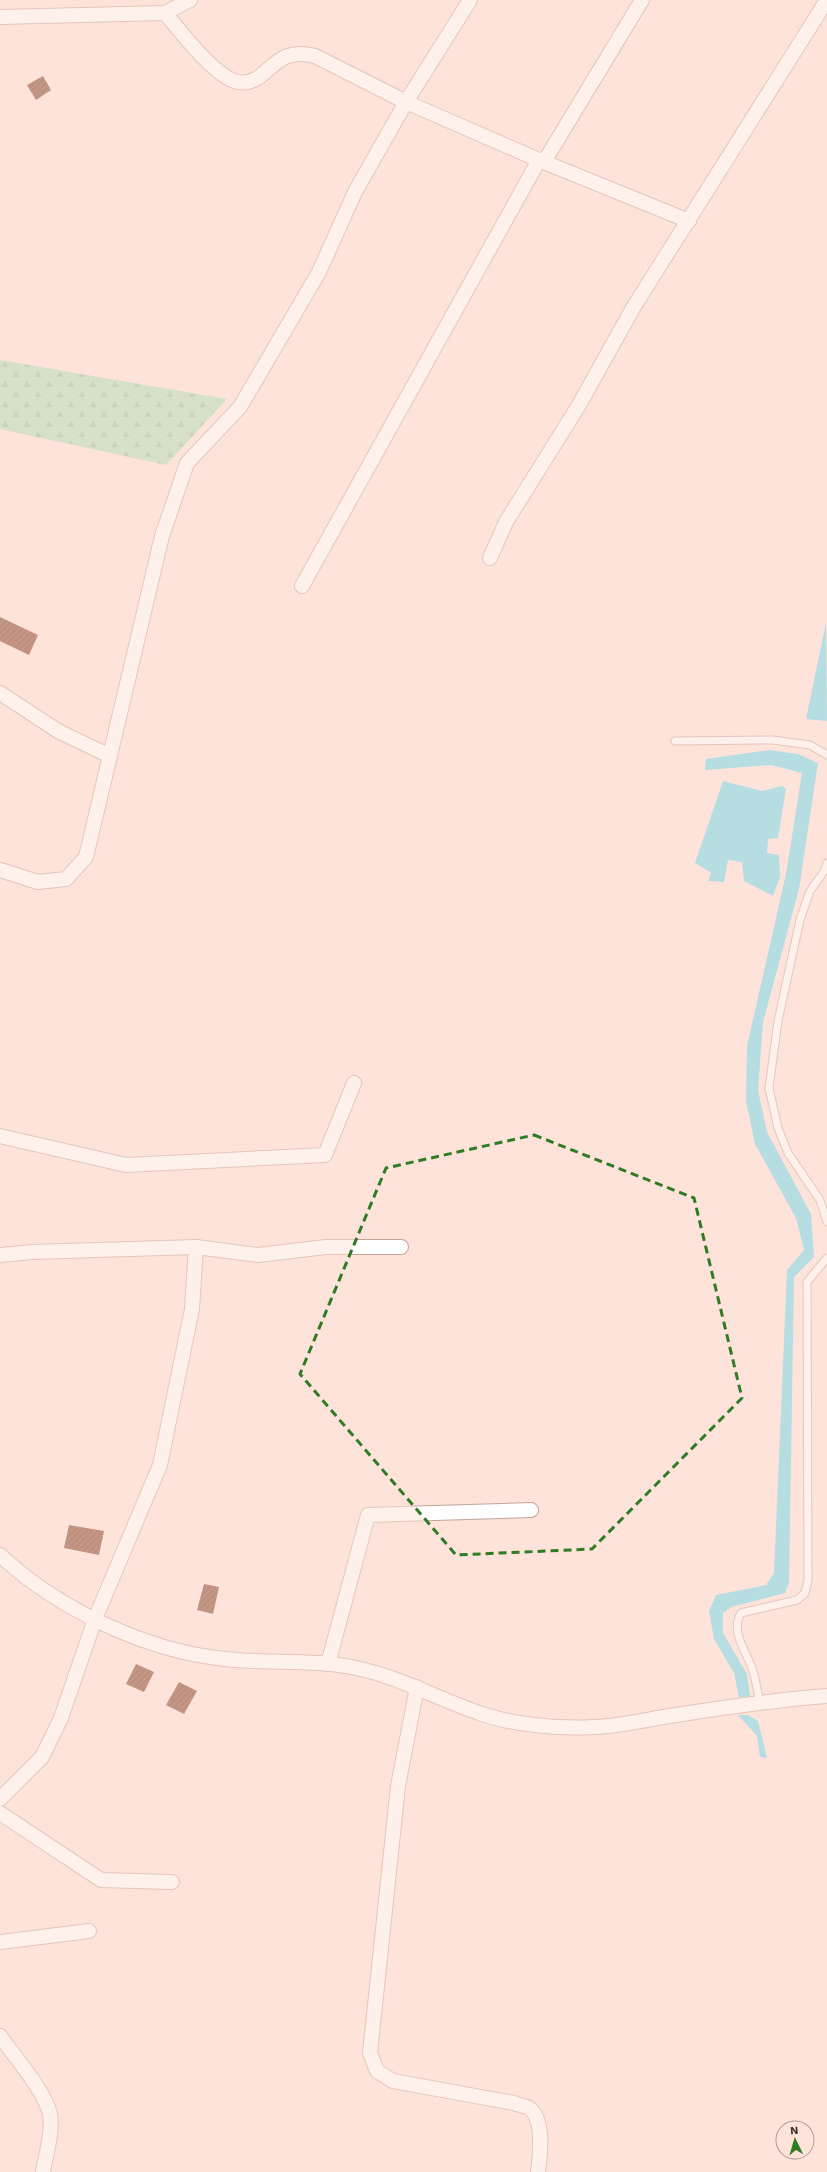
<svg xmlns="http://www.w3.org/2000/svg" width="827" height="2172" font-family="'Work Sans',sans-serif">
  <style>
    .forest { fill: url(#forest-firs) }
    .water { fill: #5fd5ea }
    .building { fill: url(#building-hatch) }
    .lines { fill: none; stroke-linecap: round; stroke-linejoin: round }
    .service-casing { stroke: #c3a498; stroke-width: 9 }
    .minor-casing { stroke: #c3a498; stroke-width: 16 }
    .service { stroke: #fff; stroke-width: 7 }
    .minor { stroke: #fff; stroke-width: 14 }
    .marked { fill: none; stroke: #307c24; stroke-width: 3; stroke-dasharray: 8 5; stroke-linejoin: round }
  </style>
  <defs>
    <pattern id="forest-firs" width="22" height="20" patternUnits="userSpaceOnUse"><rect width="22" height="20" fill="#a7ddb2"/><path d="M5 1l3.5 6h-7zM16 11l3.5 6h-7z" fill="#91be99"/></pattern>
    <pattern id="building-hatch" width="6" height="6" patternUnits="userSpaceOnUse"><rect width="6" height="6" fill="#762e11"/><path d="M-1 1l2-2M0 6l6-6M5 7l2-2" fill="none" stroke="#864c34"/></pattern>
  </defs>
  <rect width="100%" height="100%" fill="#fee3da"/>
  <polygon class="forest" points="0,360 227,399 166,465 0,429"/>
  <g class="water">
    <polygon points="826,623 827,721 806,719"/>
    <polygon points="769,750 798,754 818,763 799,889 763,1022 758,1090 767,1132 811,1214 814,1257 794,1277 789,1583 785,1593 731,1607 723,1613 723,1633 747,1674 750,1696 739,1698 734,1673 714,1639 709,1611 716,1595 766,1585 774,1573 787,1270 804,1250 796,1218 755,1144 746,1101 747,1046 786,874 802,773 771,765 705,770 706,759"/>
    <polygon points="723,781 762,791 782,786 786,789 778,838 768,839 767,853 779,855 780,877 773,896 744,881 742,862 728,860 724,882 708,881 711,873 695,863"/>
    <polygon points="738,1715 748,1715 758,1721 767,1758 760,1757 757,1736"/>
  </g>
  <g class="building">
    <polygon points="43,76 51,90 36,100 27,85"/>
    <polygon points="0,617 38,635 29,655 0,641"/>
    <polygon points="69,1525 104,1531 99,1555 64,1548"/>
    <polygon points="204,1584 219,1587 213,1614 197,1610"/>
    <polygon points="136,1664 154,1672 144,1692 126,1684"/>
    <polygon points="179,1682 197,1691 184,1714 166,1705"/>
  </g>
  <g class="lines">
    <g class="service-casing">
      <g id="service">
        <polyline points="675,741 773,740 810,745 827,755"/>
        <polyline points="827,863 825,870 810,891 800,920 778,1021 769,1088 778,1128 788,1153 820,1200 827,1222"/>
        <path d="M760,1702C757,1691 756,1679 752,1668C746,1651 730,1631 741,1613L797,1600L805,1593L808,1580L807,1282L827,1258"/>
      </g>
    </g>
    <g class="minor-casing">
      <g id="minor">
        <path d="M165,13C180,31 216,78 238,82C269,87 271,44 315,56L406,102L539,160L689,221"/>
        <polyline points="0,17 165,13 190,0"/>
        <polyline points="544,162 642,0"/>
        <polyline points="490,558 506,522 579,405 633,308 827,0"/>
        <polyline points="302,586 539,160"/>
        <polyline points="0,693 58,731 110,756"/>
        <polyline points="0,870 38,882 66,879 86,857 162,536 187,463 240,407 319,272 355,192 406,102 470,0"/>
        <polyline points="0,1136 126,1165 325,1155 354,1083"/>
        <polyline points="0,1255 32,1252 196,1247 258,1255 326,1247 401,1247"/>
        <path d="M0,1555C58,1609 146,1651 225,1659C269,1664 312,1659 356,1668C400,1677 440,1700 482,1714C514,1725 560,1729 594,1727C621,1726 649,1719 676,1715C726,1707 776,1700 827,1696"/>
        <polyline points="328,1664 368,1515 531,1510"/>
        <path d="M417,1687L398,1786L370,2053L377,2071L393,2081L514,2103C519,2105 525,2106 529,2108C545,2119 540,2156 538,2172"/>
        <polyline points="0,1799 42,1757 61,1718 95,1619 160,1465 192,1309 196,1247"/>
        <polyline points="0,1813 101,1880 172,1882"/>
        <polyline points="0,1942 89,1931"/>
        <path d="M0,2036C14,2056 45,2091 50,2114C53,2132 46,2154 43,2172"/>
      </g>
    </g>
    <use href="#service" class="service"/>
    <use href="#minor" class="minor"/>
  </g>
  <path d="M0 0H827V2172H0ZM534,1135L694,1198L742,1398L592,1549L456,1555L300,1374L386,1168Z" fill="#fee3da" fill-opacity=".55" fill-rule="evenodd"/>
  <path class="marked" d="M534,1135L694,1198L742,1398L592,1549L456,1555L300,1374L386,1168Z"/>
  <g transform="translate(795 2140) rotate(355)"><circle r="19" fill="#fee3da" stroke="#b29d95"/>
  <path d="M0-3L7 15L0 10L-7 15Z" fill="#307c24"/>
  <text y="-6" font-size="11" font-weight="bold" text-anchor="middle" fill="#40332e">N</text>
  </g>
</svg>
